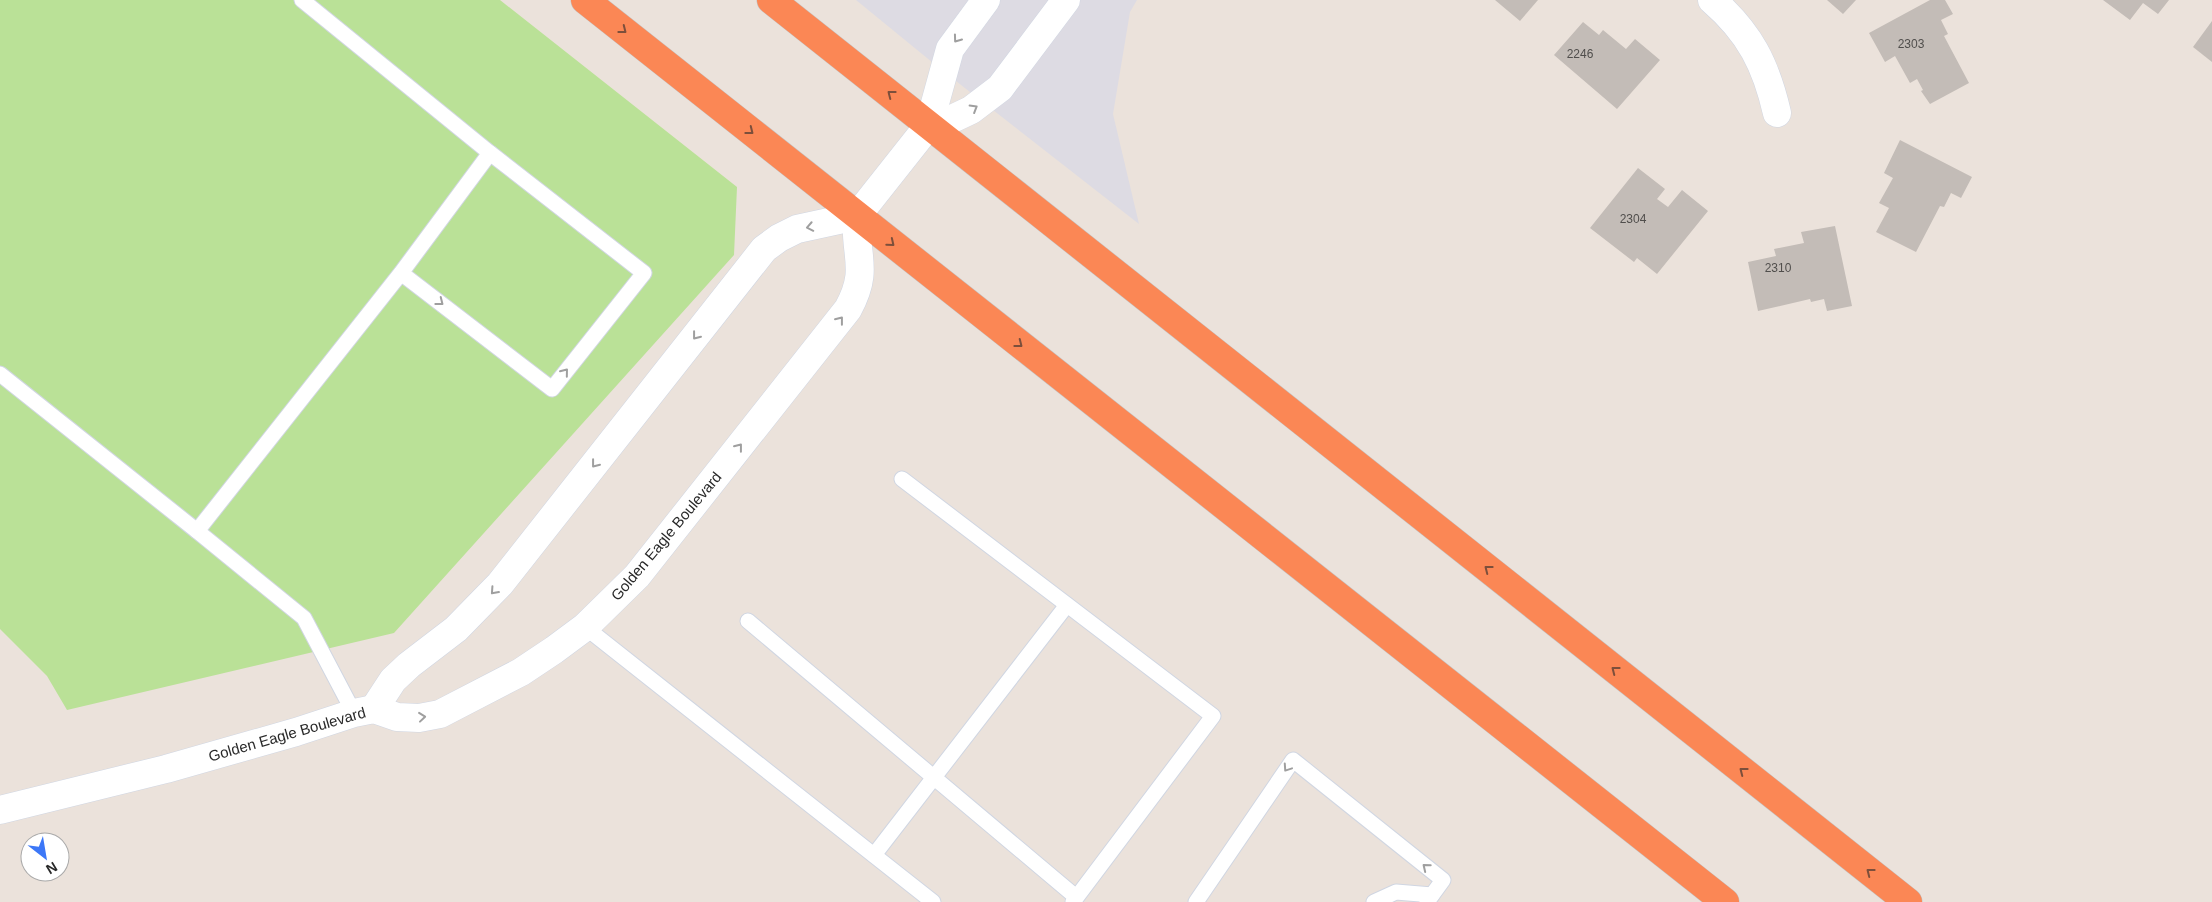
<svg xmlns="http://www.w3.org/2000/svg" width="2212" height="902" font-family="Helvetica,sans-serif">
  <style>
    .industrial { fill: #dddbe3 }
    .green { fill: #bae197 }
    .building { fill: #c3bcb7 }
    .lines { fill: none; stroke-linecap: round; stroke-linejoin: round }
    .lane-casing { stroke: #d0d6e2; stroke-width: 17 }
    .street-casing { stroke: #d0d6e2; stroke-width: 29 }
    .highway-casing { stroke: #c3c3c3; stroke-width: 29 }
    .lane { stroke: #fff; stroke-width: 15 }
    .street { stroke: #fff; stroke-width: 28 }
    .highway { stroke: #fb8755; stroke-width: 28 }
    .oneway { stroke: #7d4f3b }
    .oneway2 { stroke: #9f9f9f }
    .labels { text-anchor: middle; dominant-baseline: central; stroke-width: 4.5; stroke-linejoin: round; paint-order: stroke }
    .number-label { font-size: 12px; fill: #504e4c }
    .street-label { font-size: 15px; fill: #292929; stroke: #fff }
  </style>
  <rect width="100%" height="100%" fill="#ebe2db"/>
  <polygon class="industrial" points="856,0 1137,0 1130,12 1113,114 1139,224 938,67"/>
  <polygon class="green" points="0,0 500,0 737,187 734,255 394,633 67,710 47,676 0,629"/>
  <g class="building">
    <polygon points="1495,0 1538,0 1520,21"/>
    <polygon points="1827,0 1856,0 1843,14"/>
    <polygon points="1930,0 1945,0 1953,14 1941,20 1948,34 1944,36 1969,83 1930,104 1921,91 1923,90 1917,79 1910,83 1895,56 1885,62 1869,33"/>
    <polygon points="2103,0 2169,0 2158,14 2143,3 2130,20"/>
    <polygon points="2212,21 2212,62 2193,47"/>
    <polygon points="1583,22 1599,35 1603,30 1626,49 1635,39 1660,60 1617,109 1554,55"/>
    <polygon points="1900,140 1972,177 1961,198 1951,193 1944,207 1940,206 1916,252 1876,232 1889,208 1879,203 1893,178 1884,173"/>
    <polygon points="1638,168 1665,189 1657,199 1668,207 1682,190 1708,211 1657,274 1637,258 1634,262 1590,228"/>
    <polygon points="1835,226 1852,306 1827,311 1824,299 1811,302 1810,299 1758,311 1748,262 1776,256 1774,249 1804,243 1801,232"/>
  </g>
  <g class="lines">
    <g class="lane-casing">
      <g id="lane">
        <polyline points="302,0 490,153"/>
        <polyline points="0,374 197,531"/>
        <polyline points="902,479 1213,716 1073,902"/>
        <polyline points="748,621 1076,897"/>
        <polyline points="585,627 933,902"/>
        <polyline points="354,713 304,618 197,531 401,273 490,153 644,273 552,389 401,273"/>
        <polyline points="874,855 1067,605"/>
        <polyline points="1196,902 1293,760 1443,880 1427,902"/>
        <polyline points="1374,902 1396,892 1432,895"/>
      </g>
    </g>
    <g class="street-casing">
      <g id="street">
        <path d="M1712,0C1750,33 1766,65 1777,113"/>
        <polyline points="929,125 952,119 971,110 1000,88 1066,0"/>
        <polyline points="857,216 929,125 950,49 986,0"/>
        <polyline points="374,709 393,680 409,665 456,629 500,584 764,249 779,238 797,229 857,216"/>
        <path d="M0,810L166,769L296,732L354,713L374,709L397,717L419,718L440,714L521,672L554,650L585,627L637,576L848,309C870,269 854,256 857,216"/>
      </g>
    </g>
    <g class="highway-casing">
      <g id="highway">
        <polyline points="585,0 1725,902"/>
        <polyline points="771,0 1908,902"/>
      </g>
    </g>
    <use href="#lane" class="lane"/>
    <use href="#street" class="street"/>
    <use href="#highway" class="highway"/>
  </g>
  <defs><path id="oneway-chevron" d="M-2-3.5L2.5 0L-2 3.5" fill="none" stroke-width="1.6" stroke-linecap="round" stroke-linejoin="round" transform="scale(1.25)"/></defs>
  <g class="oneway">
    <use href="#oneway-chevron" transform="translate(623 30) rotate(38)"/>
    <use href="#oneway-chevron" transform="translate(891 94) rotate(-142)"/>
    <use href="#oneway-chevron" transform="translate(750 131) rotate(38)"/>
    <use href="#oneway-chevron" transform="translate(891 243) rotate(39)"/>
    <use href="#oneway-chevron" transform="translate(1019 344) rotate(38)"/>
    <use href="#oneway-chevron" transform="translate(1488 569) rotate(-142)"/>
    <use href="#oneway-chevron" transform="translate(1615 670) rotate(-142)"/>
    <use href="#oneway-chevron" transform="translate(1743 771) rotate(-142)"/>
    <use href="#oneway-chevron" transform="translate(1870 872) rotate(-142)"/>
  </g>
  <g class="oneway2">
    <use href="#oneway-chevron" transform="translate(957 39) rotate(126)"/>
    <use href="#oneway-chevron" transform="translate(974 108) rotate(-31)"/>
    <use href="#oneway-chevron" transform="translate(810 227) rotate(169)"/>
    <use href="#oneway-chevron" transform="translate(440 302) rotate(38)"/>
    <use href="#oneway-chevron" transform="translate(840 320) rotate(-52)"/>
    <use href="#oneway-chevron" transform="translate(696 336) rotate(128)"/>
    <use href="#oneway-chevron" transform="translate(565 372) rotate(-51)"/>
    <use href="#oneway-chevron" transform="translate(739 447) rotate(-52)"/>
    <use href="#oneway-chevron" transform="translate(595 464) rotate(128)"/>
    <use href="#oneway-chevron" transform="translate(494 591) rotate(132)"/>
    <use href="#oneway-chevron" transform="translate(422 717) rotate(-6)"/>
    <use href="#oneway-chevron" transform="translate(1287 768) rotate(124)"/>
    <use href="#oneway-chevron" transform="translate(1426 867) rotate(-141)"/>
  </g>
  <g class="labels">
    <g class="number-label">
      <text x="1911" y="44">2303</text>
      <text x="1580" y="54">2246</text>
      <text x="1633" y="219">2304</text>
      <text x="1778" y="268">2310</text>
    </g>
    <g class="street-label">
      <text transform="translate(666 536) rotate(-50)">Golden Eagle Boulevard</text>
      <text transform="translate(287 734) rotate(-16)">Golden Eagle Boulevard</text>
    </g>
  </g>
  <g transform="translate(45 857) rotate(149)"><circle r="24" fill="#ffffff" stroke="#a9a9a9"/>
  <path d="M0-4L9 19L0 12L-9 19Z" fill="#3c77f7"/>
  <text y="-8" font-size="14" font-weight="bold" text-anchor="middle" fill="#292929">N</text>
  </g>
</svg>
